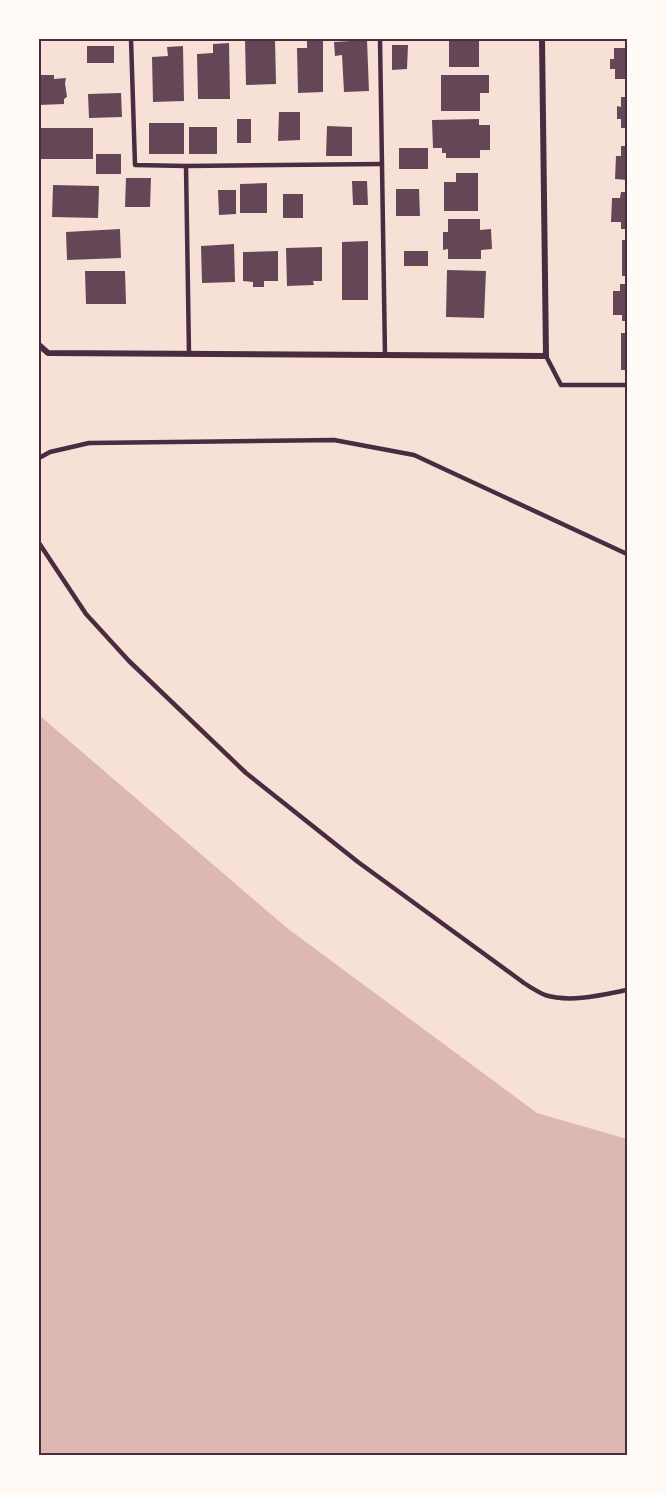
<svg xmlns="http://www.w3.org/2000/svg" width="666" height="1494" font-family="'Source Sans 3',sans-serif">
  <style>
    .water { fill: #dcb8b0 }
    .building { fill: #644757 }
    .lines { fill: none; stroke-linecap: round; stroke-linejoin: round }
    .service { stroke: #4a2c40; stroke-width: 4.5 }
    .minor { stroke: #4a2c40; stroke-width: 6 }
    .neatline { fill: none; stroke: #4a2c40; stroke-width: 2 }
  </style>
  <rect width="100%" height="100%" fill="#f7e1d7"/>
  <polygon class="water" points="39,715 287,928 537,1113 627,1139 627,1455 39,1455"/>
  <g class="building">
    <polygon points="245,39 275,39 276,84 246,85"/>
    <polygon points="307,39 323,39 323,92 298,93 297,48 307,48"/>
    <rect x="449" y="39" width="30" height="28"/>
    <polygon points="367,40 369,91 344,92 342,55 335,56 334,42"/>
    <polygon points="229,43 230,99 198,99 197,54 213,53 213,44"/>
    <polygon points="392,45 408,45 407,69 392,70"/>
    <rect x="87" y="46" width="27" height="17"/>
    <polygon points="183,46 184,101 153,102 152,57 168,56 167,47"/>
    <polygon points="614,48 627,48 627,79 615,79 615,69 610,69 610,59 614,59"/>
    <polygon points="39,75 54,75 54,79 66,78 65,83 67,97 64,99 64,104 39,105"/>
    <polygon points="441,75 489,75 489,93 480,93 480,111 441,111"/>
    <polygon points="121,93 122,117 89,118 88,94"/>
    <polygon points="621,97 627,97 627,128 621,128 621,119 617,119 617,106 621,107"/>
    <polygon points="279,112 300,112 300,140 278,141"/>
    <rect x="237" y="119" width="14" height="24"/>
    <polygon points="479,119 479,125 490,125 490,150 480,150 480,158 446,158 446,153 442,153 442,148 433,148 432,120"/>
    <rect x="149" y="123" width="35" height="31"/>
    <polygon points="327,126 352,127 352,156 326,156"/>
    <rect x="189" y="127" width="28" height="27"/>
    <rect x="39" y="128" width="54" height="31"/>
    <polygon points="621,146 627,146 627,180 615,179 616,156 621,156"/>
    <rect x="399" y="148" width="29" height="21"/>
    <rect x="96" y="154" width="25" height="20"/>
    <polygon points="456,173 478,173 478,211 444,211 444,182 456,182"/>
    <polygon points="126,178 151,178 150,207 125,207"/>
    <polygon points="352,181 367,181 368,205 353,205"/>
    <polygon points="267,183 267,213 240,213 240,184"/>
    <polygon points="53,185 99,186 98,218 52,217"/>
    <polygon points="396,189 419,189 420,216 396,216"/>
    <polygon points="218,190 236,190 236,214 219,215"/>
    <polygon points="621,192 627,192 627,229 621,229 621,222 611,222 612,198 620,198"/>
    <rect x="283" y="194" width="20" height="24"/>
    <polygon points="448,219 480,219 480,230 491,229 492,249 481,250 481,259 448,259 448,249 443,250 443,232 448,232"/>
    <polygon points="120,229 121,258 67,260 66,232"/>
    <rect x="622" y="240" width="5" height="36"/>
    <polygon points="368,241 368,300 342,300 342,242"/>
    <polygon points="234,244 235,282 202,283 201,246"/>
    <polygon points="322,247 322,281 313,281 314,285 287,286 286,248"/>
    <polygon points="278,251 278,281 264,281 264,287 253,287 253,282 243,281 243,252"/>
    <rect x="404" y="251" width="24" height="15"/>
    <polygon points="447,270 486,271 484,318 446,317"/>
    <polygon points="85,271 125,271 126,304 86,304"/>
    <polygon points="620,284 627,284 627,321 622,321 622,315 613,315 613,291 620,291"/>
    <rect x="621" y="333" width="6" height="37"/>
  </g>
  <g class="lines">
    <g class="service">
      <polyline points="131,39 135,165 186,166 382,164"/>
      <polyline points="380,39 385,355"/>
      <polyline points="186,166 189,354"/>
      <polyline points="546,356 561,385 627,385"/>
      <polyline points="39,458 50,452 89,443 334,440 414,455 627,554"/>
      <path d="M39,543L86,614L129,661L246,773L358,862L524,983C530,987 538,992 545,995C570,1003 602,995 627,990"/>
    </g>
    <polyline class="minor" points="39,345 48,353 546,356 542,39"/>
  </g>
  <rect width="666" height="1494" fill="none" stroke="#fffaf5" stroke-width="81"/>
  <rect x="40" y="40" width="586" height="1414" class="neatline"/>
</svg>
